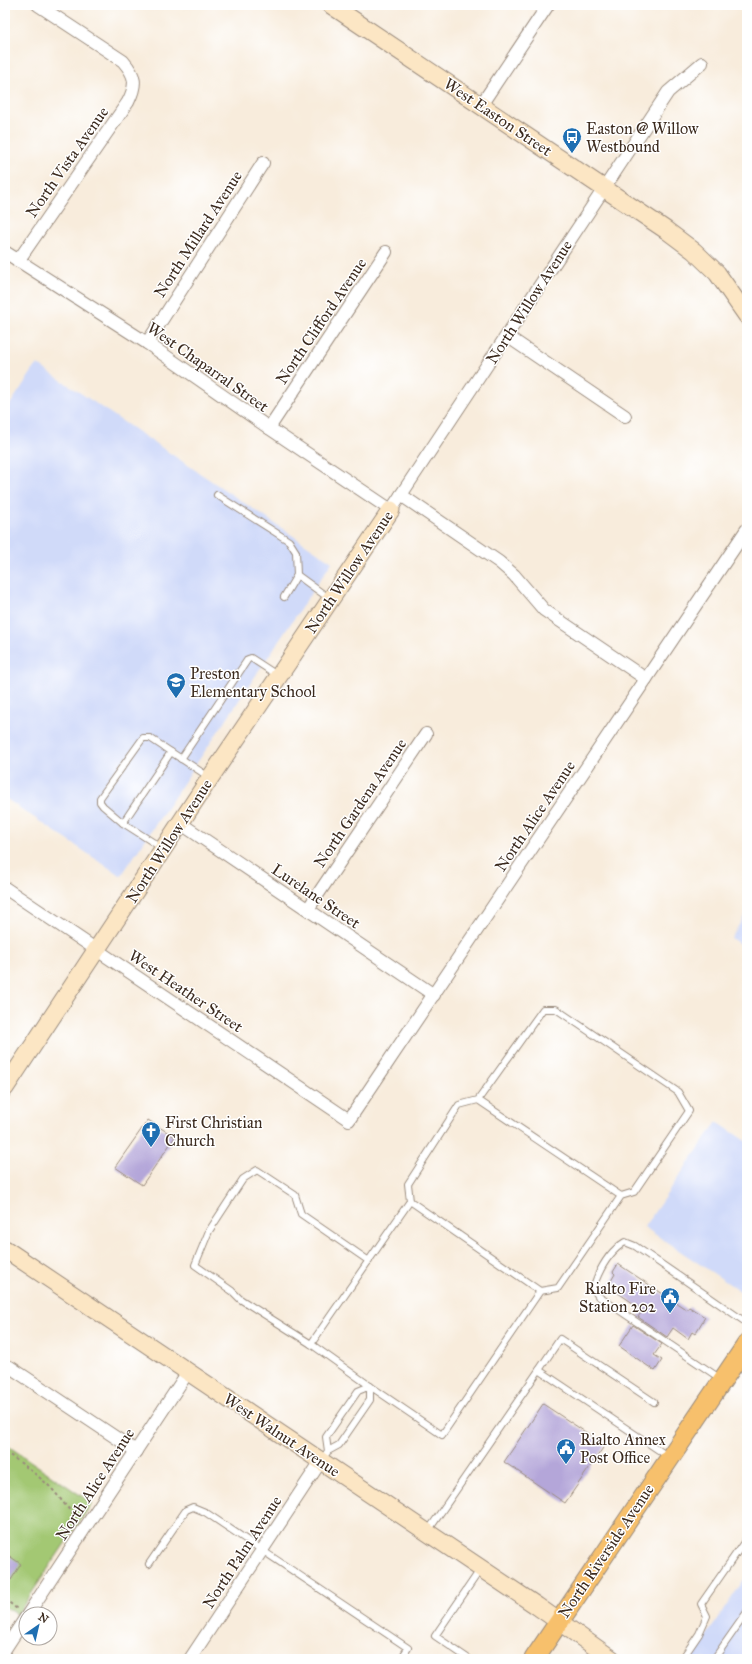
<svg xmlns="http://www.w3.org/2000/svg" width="752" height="1664" font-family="'IM FELL Great Primer',serif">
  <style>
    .built { fill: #d0daf9 }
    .green { fill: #a3c873; stroke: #6f7948 }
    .building { fill: #b4a6d9 }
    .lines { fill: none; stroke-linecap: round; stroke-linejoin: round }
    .lane-casing { stroke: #9a8b7d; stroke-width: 8 }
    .street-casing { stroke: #9a8b7d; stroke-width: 14 }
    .secondary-casing { stroke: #9a8b7d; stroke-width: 19 }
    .primary-casing { stroke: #9a8b7d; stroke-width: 21 }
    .path { stroke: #9a8b7d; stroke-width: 2; stroke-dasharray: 3 3; stroke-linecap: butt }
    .lane { stroke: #fff; stroke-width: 6 }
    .street { stroke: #fff; stroke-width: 12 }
    .secondary { stroke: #fce6c4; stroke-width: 17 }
    .primary { stroke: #f7c06c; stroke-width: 19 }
    .labels { text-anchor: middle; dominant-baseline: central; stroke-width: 3; stroke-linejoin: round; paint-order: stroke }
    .street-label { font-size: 16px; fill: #3b2a1e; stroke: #fff }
    .poi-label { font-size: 16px; fill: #3b2a1e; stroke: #fff; text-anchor: start }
  </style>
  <rect width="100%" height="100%" fill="#fff"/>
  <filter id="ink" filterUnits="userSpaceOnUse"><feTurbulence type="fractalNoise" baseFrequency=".025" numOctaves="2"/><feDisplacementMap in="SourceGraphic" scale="8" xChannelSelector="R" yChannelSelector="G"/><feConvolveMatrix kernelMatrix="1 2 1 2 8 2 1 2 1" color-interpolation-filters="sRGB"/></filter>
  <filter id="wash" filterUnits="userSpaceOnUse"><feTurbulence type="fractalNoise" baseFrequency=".012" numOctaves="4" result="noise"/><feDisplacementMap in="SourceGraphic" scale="16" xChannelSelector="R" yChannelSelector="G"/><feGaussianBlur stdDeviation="0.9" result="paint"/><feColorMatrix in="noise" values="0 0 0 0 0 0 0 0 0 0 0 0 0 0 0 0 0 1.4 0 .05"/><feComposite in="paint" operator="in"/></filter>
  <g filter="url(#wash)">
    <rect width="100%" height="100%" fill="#f8ecdc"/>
    <g class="built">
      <polygon points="37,364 332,562 121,876 5,798 5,412"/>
      <polygon points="747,912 747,949 731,938"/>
      <polygon points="717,1122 747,1142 747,1287 743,1293 644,1227"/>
      <polygon points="747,1575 747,1659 691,1659"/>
    </g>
    <polygon class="green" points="5,1444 92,1503 17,1615 5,1607"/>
    <g id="blocks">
      <g class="building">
        <polygon points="148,1120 175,1137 142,1185 115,1167"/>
        <polygon points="618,1264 687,1310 689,1307 705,1317 695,1334 692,1332 688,1339 673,1328 667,1337 638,1317 643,1310 608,1286 615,1274 613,1272"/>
        <polygon points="633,1325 662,1344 654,1355 662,1360 655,1371 619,1346"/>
        <polygon points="543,1404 605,1445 565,1503 504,1462"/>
        <polygon points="5,1553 21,1564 11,1580 5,1575"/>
      </g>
    </g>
  </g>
  <g filter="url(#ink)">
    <use href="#blocks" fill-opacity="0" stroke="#9a8b7d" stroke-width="1"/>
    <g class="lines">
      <g class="lane-casing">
        <g id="lane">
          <polyline points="217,495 289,541 296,552 297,575 284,597"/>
          <polyline points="297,575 330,599"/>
          <polyline points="181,759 248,659 251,658 277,675"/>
          <polyline points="123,823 103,806 100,802 100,798 143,738 150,738 171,752"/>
          <polyline points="162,848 123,823 171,752 209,777"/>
          <polyline points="478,1100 621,1196 634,1192 689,1111 678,1092 556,1009 543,1009 478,1100 459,1105 408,1184 410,1201 311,1344 370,1386 442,1435 540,1291 558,1288 621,1196"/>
          <polyline points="410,1201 540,1291"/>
          <polyline points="311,1344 240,1299 232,1291 195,1265 209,1231 243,1179 257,1170 295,1195 301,1214 369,1261"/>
          <polyline points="539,1370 560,1339 654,1402"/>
          <path d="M721,1379L598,1296L593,1288C599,1270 608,1252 625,1242L635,1246L747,1323"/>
          <polyline points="322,1460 328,1451 339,1445 370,1400 370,1386 358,1391 326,1437 328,1451"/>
          <polyline points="428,1531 539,1370 669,1457"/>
          <polyline points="149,1564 186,1510 193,1507 205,1512 408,1648 401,1659"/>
          <polyline points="469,1659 435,1636 480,1570"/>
          <polyline points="682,1659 699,1634 707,1616 701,1604 747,1538"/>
          <polyline points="714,1659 747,1612"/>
        </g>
      </g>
      <g class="street-casing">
        <g id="street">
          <polyline points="481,105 548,5"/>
          <polyline points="5,252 147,343 269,428 391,510 668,92 702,63"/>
          <path d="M18,261L128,102C137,84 136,76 123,61L38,5"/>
          <polyline points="507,336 625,416"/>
          <polyline points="147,343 263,163"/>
          <polyline points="269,428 386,252"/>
          <polyline points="401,495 499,562 514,575 544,610 646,679"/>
          <polyline points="180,823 434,995"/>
          <polyline points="5,888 349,1120 747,529"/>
          <polyline points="308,909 426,734"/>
          <polyline points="5,1366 10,1367 136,1451"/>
          <polyline points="28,1614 188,1372"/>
          <polyline points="5,1649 26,1617"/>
          <polyline points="190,1659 321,1461"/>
        </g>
      </g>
      <g class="secondary-casing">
        <g id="secondary">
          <polyline points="331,5 666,230 694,251 717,273 747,316"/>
          <polyline points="5,1088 210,778 391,510"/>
          <polyline points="5,1249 537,1606 612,1659"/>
        </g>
      </g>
      <g class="primary-casing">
        <polyline id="primary" points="534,1659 747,1344"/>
      </g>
      <g class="path">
        <path d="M5,1452C20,1462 35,1473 48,1485C59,1495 66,1509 78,1517"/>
        <polyline points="5,1599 17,1609"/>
      </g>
      <use href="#lane" class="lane"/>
      <use href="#street" class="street"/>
      <use href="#secondary" class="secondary"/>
      <use href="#primary" class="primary"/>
    </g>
  </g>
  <defs>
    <g id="bus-pin" transform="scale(1)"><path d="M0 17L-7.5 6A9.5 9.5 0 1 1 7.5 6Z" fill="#1f6fb2" stroke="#fff"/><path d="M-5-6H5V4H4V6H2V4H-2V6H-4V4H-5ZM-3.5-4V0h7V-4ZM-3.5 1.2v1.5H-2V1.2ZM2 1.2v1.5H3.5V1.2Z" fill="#fff"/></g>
    <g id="school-pin" transform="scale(1)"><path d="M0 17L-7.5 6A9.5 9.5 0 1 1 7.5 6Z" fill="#1f6fb2" stroke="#fff"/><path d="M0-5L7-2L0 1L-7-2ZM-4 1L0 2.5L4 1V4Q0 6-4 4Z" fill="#fff"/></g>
    <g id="church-pin" transform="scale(1)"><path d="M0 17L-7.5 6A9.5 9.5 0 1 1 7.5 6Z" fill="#1f6fb2" stroke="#fff"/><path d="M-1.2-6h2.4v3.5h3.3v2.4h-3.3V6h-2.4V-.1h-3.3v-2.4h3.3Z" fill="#fff"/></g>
    <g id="civic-pin" transform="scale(1)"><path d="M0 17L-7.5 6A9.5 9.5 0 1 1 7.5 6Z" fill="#1f6fb2" stroke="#fff"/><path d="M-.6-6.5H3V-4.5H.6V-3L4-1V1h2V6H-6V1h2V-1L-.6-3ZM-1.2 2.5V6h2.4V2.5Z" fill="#fff"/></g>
  </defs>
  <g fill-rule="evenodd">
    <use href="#bus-pin" x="572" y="137"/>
    <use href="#school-pin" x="176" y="682"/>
    <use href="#church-pin" x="151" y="1131"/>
    <use href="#civic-pin" x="670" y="1297"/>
    <use href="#civic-pin" x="566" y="1448"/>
  </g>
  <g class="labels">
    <g class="street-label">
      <text transform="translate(498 117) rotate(34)">West Easton Street</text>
      <text transform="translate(67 162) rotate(-55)">North Vista Avenue</text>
      <text transform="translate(198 234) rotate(-57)">North Millard Avenue</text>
      <text transform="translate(529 302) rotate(-57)">North Willow Avenue</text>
      <text transform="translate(321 321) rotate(-56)">North Clifford Avenue</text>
      <text transform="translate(208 367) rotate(35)">West Chaparral Street</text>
      <text transform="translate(349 572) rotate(-56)">North Willow Avenue</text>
      <text transform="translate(360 803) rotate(-56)">North Gardena Avenue</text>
      <text transform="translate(535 816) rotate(-56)">North Alice Avenue</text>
      <text transform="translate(169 841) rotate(-57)">North Willow Avenue</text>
      <text transform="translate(316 896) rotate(34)">Lurelane Street</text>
      <text transform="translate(186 991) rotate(34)">West Heather Street</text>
      <text transform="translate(282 1435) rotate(34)">West Walnut Avenue</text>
      <text transform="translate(95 1484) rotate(-57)">North Alice Avenue</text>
      <text transform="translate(606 1551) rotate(-56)">North Riverside Avenue</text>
      <text transform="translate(242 1552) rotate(-57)">North Palm Avenue</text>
    </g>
    <g class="poi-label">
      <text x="586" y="128">Easton @ Willow<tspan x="586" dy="18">Westbound</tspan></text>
      <text x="190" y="673">Preston<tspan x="190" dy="18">Elementary School</tspan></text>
      <text x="165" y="1122">First Christian<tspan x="165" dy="18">Church</tspan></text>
      <text x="656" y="1288" text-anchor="end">Rialto Fire<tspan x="656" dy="18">Station 202</tspan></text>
      <text x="580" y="1439">Rialto Annex<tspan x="580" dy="18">Post Office</tspan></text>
    </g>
  </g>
  <rect width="752" height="1664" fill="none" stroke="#fff" stroke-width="20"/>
  <g transform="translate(38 1626) rotate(34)"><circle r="19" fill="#ffffff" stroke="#b1aaa5"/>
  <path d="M0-3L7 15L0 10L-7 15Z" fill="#1f6fb2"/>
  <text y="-6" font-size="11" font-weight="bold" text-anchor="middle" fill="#3b2a1e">N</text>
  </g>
</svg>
